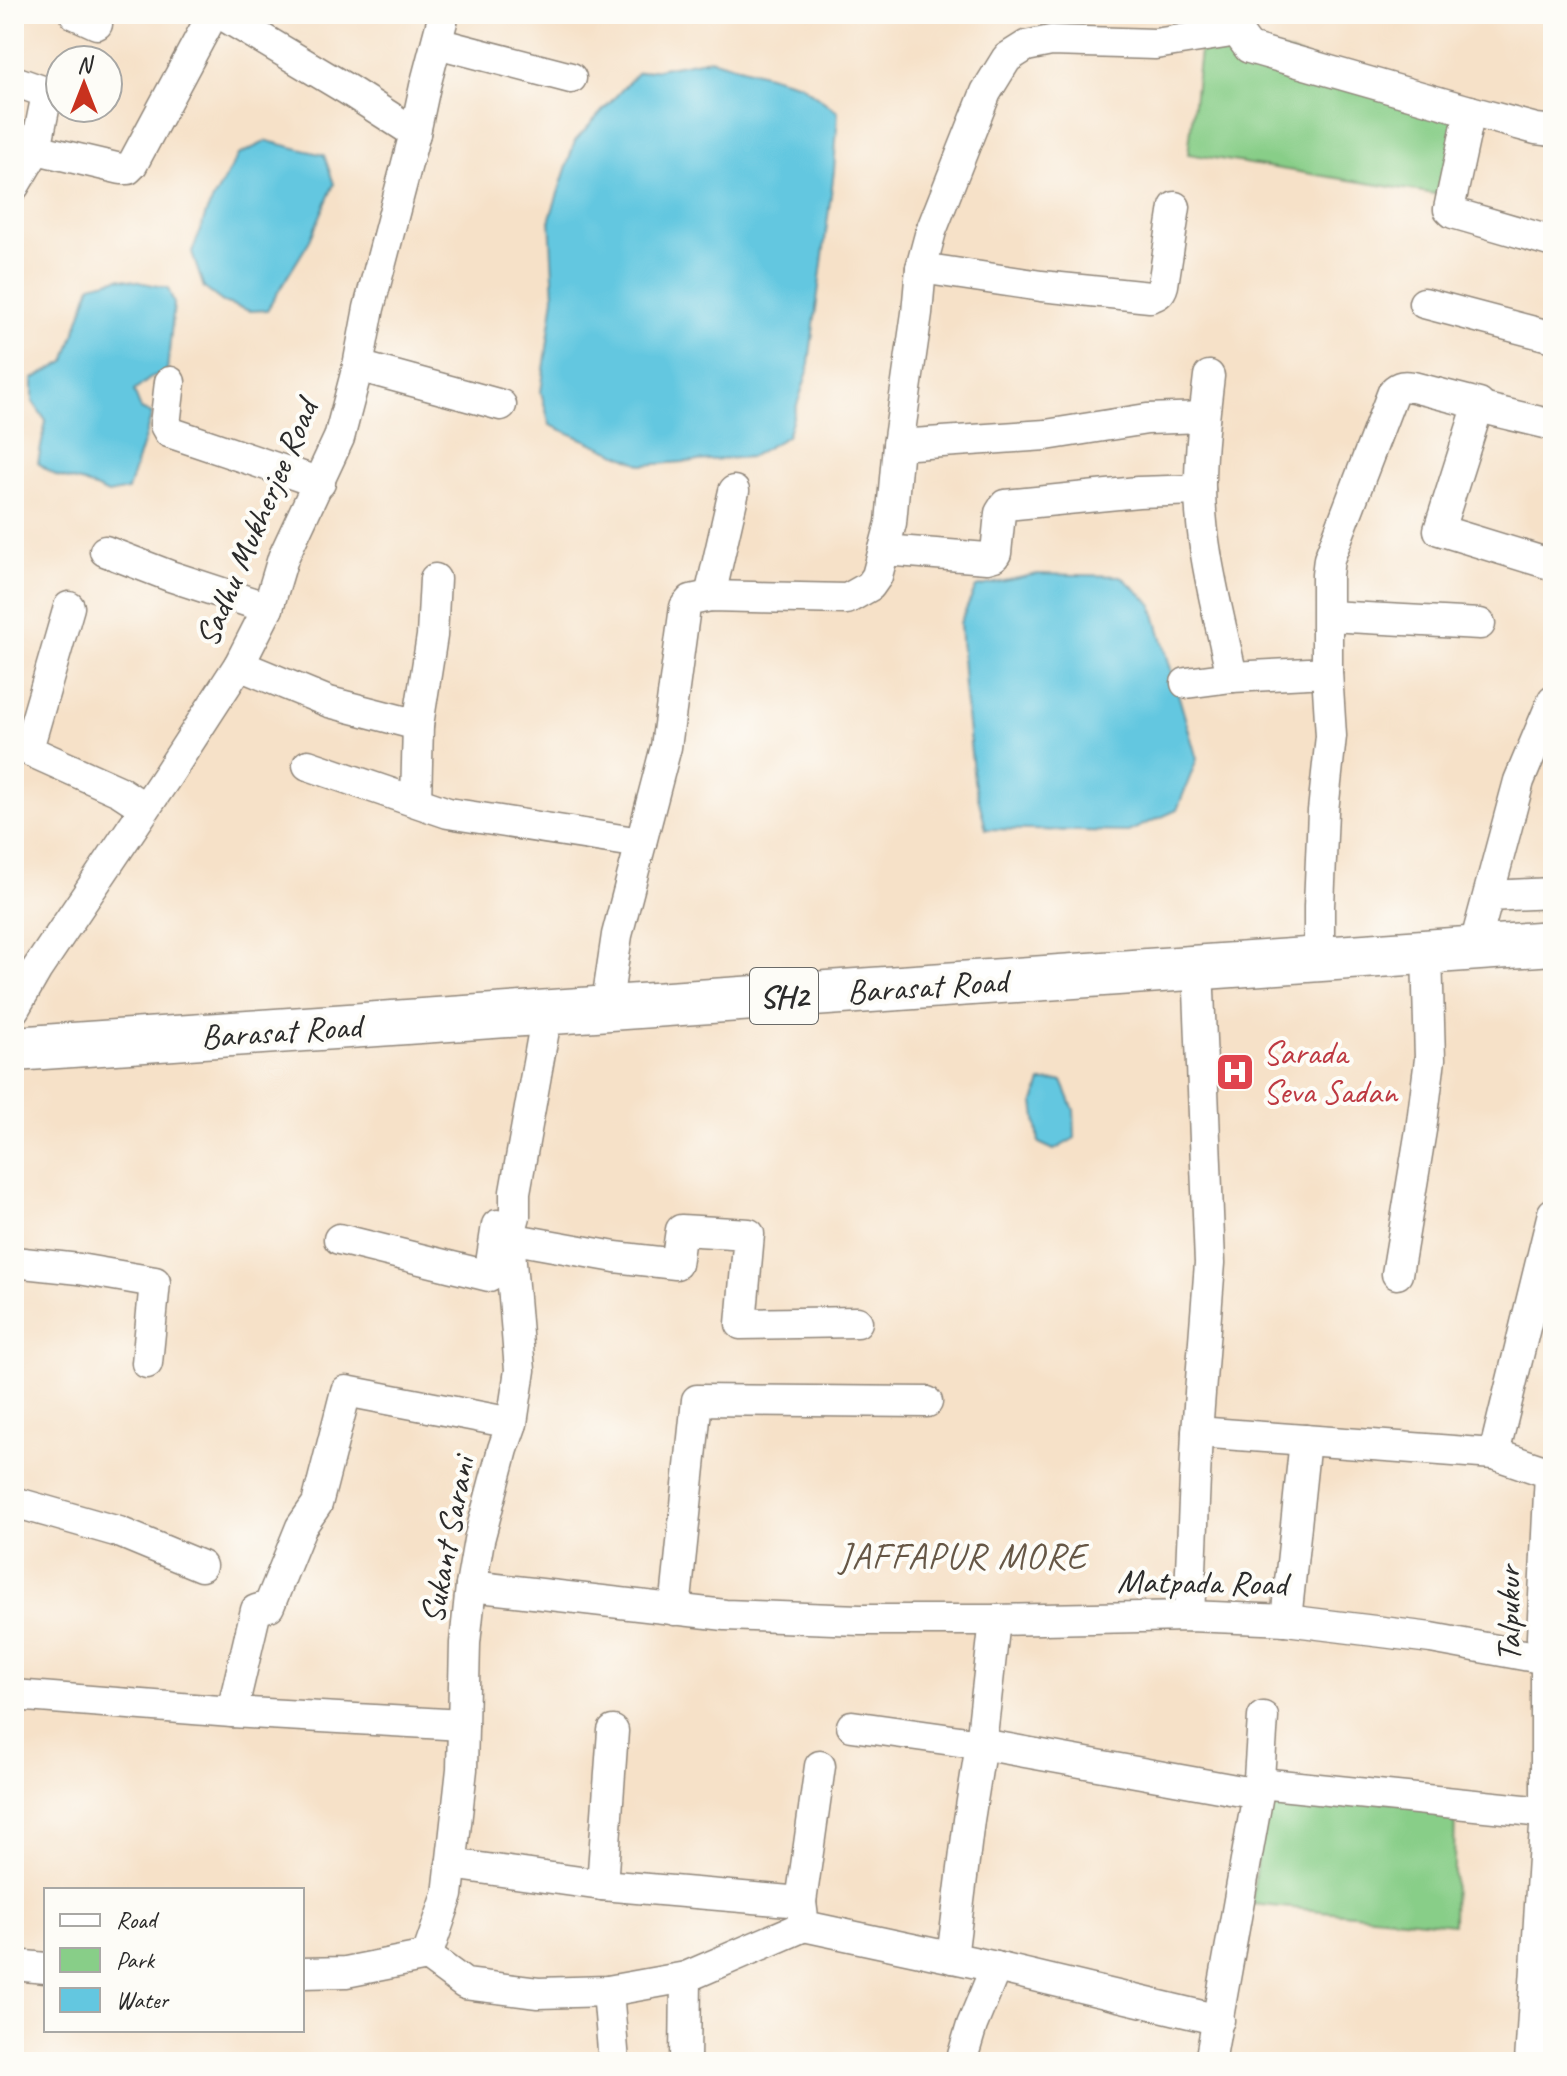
<svg xmlns="http://www.w3.org/2000/svg" width="1567" height="2076" font-family="Caveat,sans-serif">
  <style>
    .green { fill: #88ce88; stroke: #5a7c5a; stroke-width: 2 }
    .water { fill: #63c7e0; stroke: #477986; stroke-width: 2 }
    .lines { fill: none; stroke-linecap: round; stroke-linejoin: round }
    .street-casing { stroke: #90867a; stroke-width: 33 }
    .primary-casing { stroke: #90867a; stroke-width: 47 }
    .street { stroke: #fff; stroke-width: 30 }
    .primary { stroke: #fff; stroke-width: 44 }
    .labels { text-anchor: middle; dominant-baseline: central; stroke-width: 8; stroke-linejoin: round; paint-order: stroke }
    .shield { fill: #fdfcf7; stroke: #6a6a68; stroke-width: 2 }
    .shield-label { font-size: 32px; font-weight: bold; fill: #2b2b2b }
    .street-label { font-size: 34px; fill: #2b2b2b; stroke: #fdfcf7 }
    .health-label { font-size: 34px; fill: #be3a42; stroke: #fdfcf7; text-anchor: start }
    .neighbourhood-label { font-size: 36px; letter-spacing: 2px; fill: #665746; stroke: #fdfcf7 }
  </style>
  <rect width="100%" height="100%" fill="#fdfcf7"/>
  <filter id="ink" filterUnits="userSpaceOnUse"><feTurbulence type="fractalNoise" baseFrequency=".0125" numOctaves="2"/><feDisplacementMap in="SourceGraphic" scale="16" xChannelSelector="R" yChannelSelector="G"/><feConvolveMatrix kernelMatrix="1 2 1 2 8 2 1 2 1" color-interpolation-filters="sRGB"/></filter>
  <filter id="wash" filterUnits="userSpaceOnUse"><feTurbulence type="fractalNoise" baseFrequency=".006" numOctaves="4" result="noise"/><feDisplacementMap in="SourceGraphic" scale="32" xChannelSelector="R" yChannelSelector="G"/><feGaussianBlur stdDeviation="1.8" result="paint"/><feColorMatrix in="noise" values="0 0 0 0 0 0 0 0 0 0 0 0 0 0 0 0 0 1.4 0 .05"/><feComposite in="paint" operator="in"/></filter>
  <g filter="url(#wash)">
    <rect width="100%" height="100%" fill="#f6e1c8"/>
    <g class="green">
      <polygon points="1231,35 1464,105 1448,196 1188,154 1200,51"/>
      <polygon points="1263,1795 1455,1804 1453,1924 1252,1904"/>
    </g>
    <g class="water">
      <polygon points="710,59 800,84 838,112 834,171 808,371 787,436 750,457 643,465 550,425 541,392 554,297 550,218 575,141 637,73"/>
      <polygon points="267,141 324,155 334,184 310,240 267,310 250,311 223,302 204,288 192,253 207,211 238,155"/>
      <polygon points="120,278 168,288 174,304 167,371 152,377 134,391 141,409 152,414 128,490 108,494 84,483 57,476 38,463 46,421 33,402 33,379 65,362 91,285"/>
      <polygon points="1037,574 1121,576 1152,604 1197,759 1177,810 1128,832 986,829 974,781 964,687 960,623 976,587"/>
      <polygon points="1062,1081 1074,1110 1075,1138 1054,1150 1039,1143 1034,1102 1041,1082"/>
    </g>
  </g>
  <g filter="url(#ink)">
    <g class="lines">
      <g class="street-casing">
        <g id="street">
          <polyline points="75,14 97,24"/>
          <polyline points="221,14 348,90 415,133"/>
          <polyline points="1235,29 1249,48 1470,111 1536,129 1553,131"/>
          <polyline points="437,43 571,78"/>
          <polyline points="14,81 45,92 47,94 36,149"/>
          <polyline points="1470,111 1449,209 1453,213 1553,242"/>
          <polyline points="14,186 36,149 121,169 128,169 132,165 213,14"/>
          <path d="M921,268L1041,286L1150,297C1157,295 1161,293 1163,285L1175,207"/>
          <polyline points="1424,303 1553,337"/>
          <polyline points="358,366 501,405"/>
          <path d="M1209,376C1205,411 1200,446 1200,481C1199,547 1219,614 1232,677"/>
          <polyline points="170,382 165,425 169,432 320,483"/>
          <polyline points="1478,407 1553,425"/>
          <polyline points="898,445 1046,435 1147,419 1204,417"/>
          <polyline points="884,550 987,558 994,556 996,553 1000,513 1005,505 1138,492 1200,490"/>
          <polyline points="105,551 170,576 268,608"/>
          <polyline points="710,596 734,491"/>
          <polyline points="69,607 29,745 30,751 119,791 145,808"/>
          <polyline points="1328,616 1480,624"/>
          <polyline points="239,665 329,702 418,725"/>
          <polyline points="1186,683 1232,677 1327,672"/>
          <polyline points="308,765 448,813 641,843"/>
          <polyline points="416,801 418,725 432,636 435,579"/>
          <polyline points="1489,896 1553,893"/>
          <polyline points="1474,948 1519,781 1553,700"/>
          <path d="M1319,960V906L1323,811L1331,736L1327,672V575L1329,559L1393,392C1400,385 1405,386 1413,387L1479,404L1439,530L1553,565"/>
          <polyline points="14,1009 37,969 167,776 239,665 268,608 283,558 339,438 358,366 369,308 415,133 425,86 444,14"/>
          <path d="M606,1009L617,935L666,747L685,607L691,600L710,596L847,599L870,586L877,576L891,523L898,445L917,313L921,268L931,231L986,92L1007,58L1026,46L1051,41L1155,44L1225,33C1236,29 1240,26 1242,14"/>
          <polyline points="509,1238 615,1257 676,1264 681,1230 749,1234 741,1324 857,1322"/>
          <polyline points="339,1239 489,1276 497,1225"/>
          <polyline points="14,1262 79,1269 155,1282 147,1363"/>
          <polyline points="1397,1274 1421,1130 1430,1059 1427,953"/>
          <polyline points="1197,1432 1494,1454"/>
          <polyline points="14,1502 119,1532 201,1566"/>
          <polyline points="471,1586 725,1615 860,1620 995,1620 1189,1616 1286,1620 1431,1638 1546,1659"/>
          <polyline points="675,1610 697,1400 927,1402"/>
          <polyline points="1189,1616 1197,1432 1210,1263 1198,966"/>
          <polyline points="995,1620 981,1744 1258,1794"/>
          <polyline points="1286,1620 1305,1440"/>
          <polyline points="14,1695 232,1712 463,1725"/>
          <polyline points="232,1712 256,1610 269,1606 301,1527 317,1504 346,1391 512,1423"/>
          <polyline points="852,1726 981,1744 969,1820 952,1958"/>
          <polyline points="1260,1783 1553,1813"/>
          <polyline points="451,1864 602,1885 801,1902 804,1926 996,1967 1219,2020"/>
          <polyline points="602,1885 613,1731"/>
          <polyline points="801,1902 820,1766"/>
          <polyline points="427,1956 465,1984 538,1993 608,1991 686,1977 804,1926"/>
          <polyline points="14,1965 46,1968"/>
          <polyline points="302,1973 346,1972 427,1956 448,1895 462,1769 465,1643 471,1586 479,1540 503,1449 512,1423 520,1370 509,1238 515,1216 515,1192 547,1013"/>
          <polyline points="608,1991 614,2062"/>
          <polyline points="685,2062 686,1977"/>
          <polyline points="961,2062 972,2025 996,1967"/>
          <polyline points="1210,2062 1258,1794 1263,1717"/>
          <polyline points="1530,2062 1546,1811 1546,1659 1542,1637 1550,1473 1494,1454 1553,1213"/>
        </g>
      </g>
      <g class="primary-casing">
        <polyline id="primary" points="14,1049 1553,943"/>
      </g>
      <use href="#street" class="street"/>
      <use href="#primary" class="primary"/>
    </g>
  </g>
  <defs>
    <g id="hospital-square" transform="scale(2)"><rect x="-9" y="-9" width="18" height="18" rx="4" fill="#e0444e" stroke="#fdfcf7"/><path d="M-5-5h3v3.5h4V-5h3V5h-3V1.5h-4V5h-3Z" fill="#fff"/></g>
  </defs>
  <g fill-rule="evenodd">
    <use href="#hospital-square" x="1235" y="1072"/>
  </g>
  <g class="labels">
    <rect class="shield" x="750" y="968" width="68" height="56" rx="6"/>
    <g class="shield-label">
      <text x="784" y="996">SH2</text>
    </g>
    <g class="street-label">
      <text transform="translate(256 523) rotate(-67)">Sadhu Mukherjee Road</text>
      <text transform="translate(927 986) rotate(-4)">Barasat Road</text>
      <text transform="translate(281 1031) rotate(-4)">Barasat Road</text>
      <text transform="translate(447 1540) rotate(-79)">Sukant Sarani</text>
      <text transform="translate(1202 1582) rotate(1)">Matpada Road</text>
      <text transform="translate(1508 1614) rotate(-90)">Talpukur</text>
    </g>
    <g class="health-label">
      <text x="1263" y="1052">Sarada<tspan x="1263" dy="39">Seva Sadan</tspan></text>
    </g>
    <g class="neighbourhood-label">
      <text x="963" y="1556">JAFFAPUR MORE</text>
    </g>
  </g>
  <rect width="1567" height="2076" fill="none" stroke="#fdfcf7" stroke-width="48"/>
  <rect x="44" y="1888" width="260" height="144" fill="#fdfcf7" stroke="#a9a8a5" stroke-width="2"/>
  <rect x="60" y="1914" width="40" height="12" fill="#ffffff" stroke="#a9a8a5" stroke-width="2"/>
  <text x="116" y="1928" font-size="24" fill="#2b2b2b">Road</text>
  <rect x="60" y="1948" width="40" height="24" fill="#88ce88" stroke="#a9a8a5" stroke-width="2"/>
  <text x="116" y="1968" font-size="24" fill="#2b2b2b">Park</text>
  <rect x="60" y="1988" width="40" height="24" fill="#63c7e0" stroke="#a9a8a5" stroke-width="2"/>
  <text x="116" y="2008" font-size="24" fill="#2b2b2b">Water</text>
  <g transform="translate(84 84)"><circle r="38" fill="#fdfcf7" stroke="#a9a8a5" stroke-width="2"/>
  <path d="M0-6L14 30L0 20L-14 30Z" fill="#c8321e"/>
  <text y="-12" font-size="22" font-weight="bold" text-anchor="middle" fill="#2b2b2b">N</text>
  </g>
</svg>
